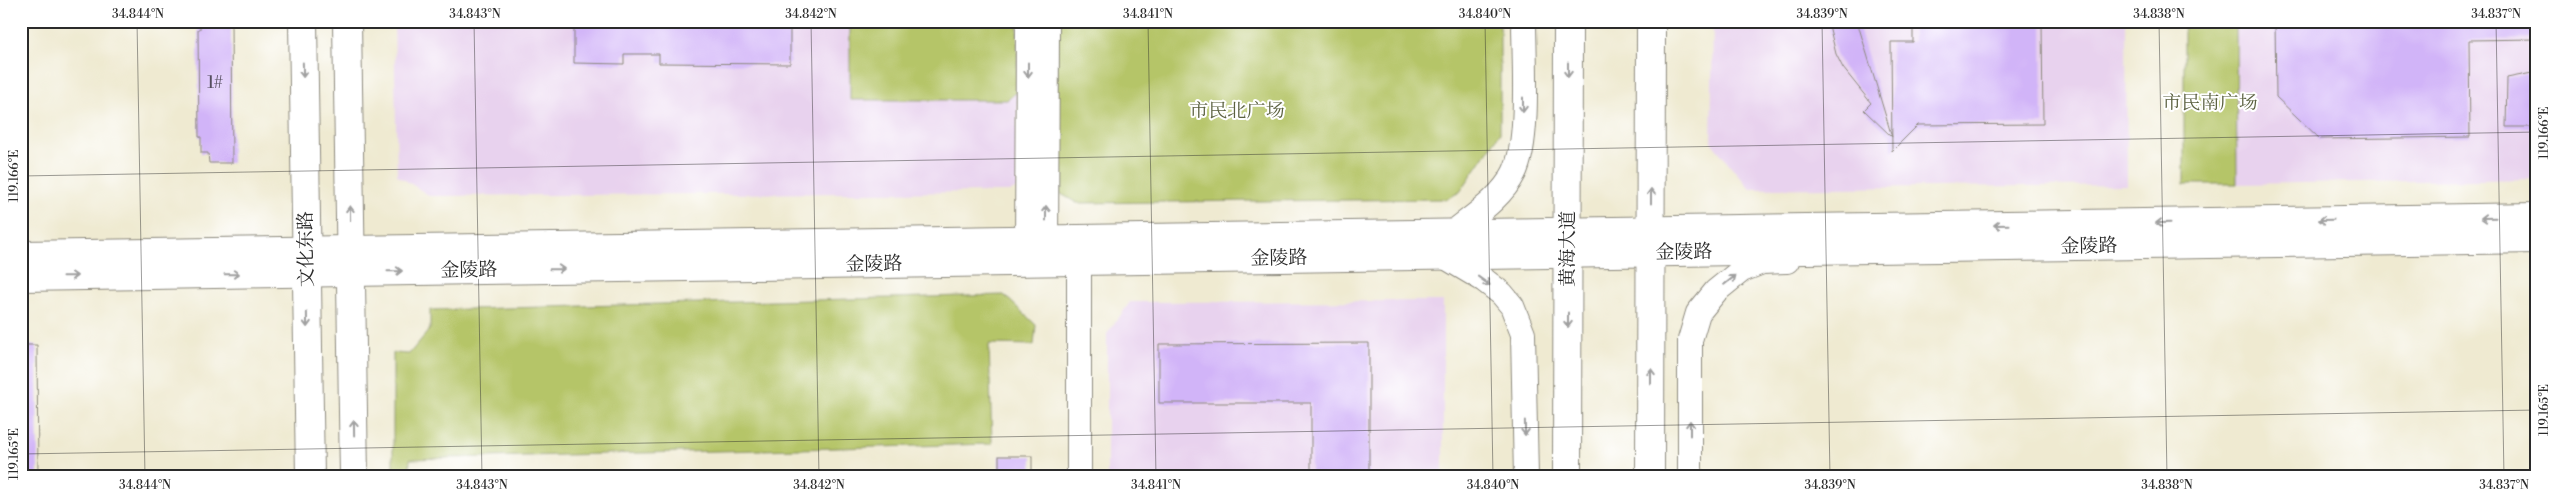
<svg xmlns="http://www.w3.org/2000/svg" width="2558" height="498" font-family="'Libre Bodoni','Noto Serif SC',serif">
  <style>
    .built { fill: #e8d2ee }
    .green { fill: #b5c568; stroke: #70784a }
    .building { fill: #d1b4f8 }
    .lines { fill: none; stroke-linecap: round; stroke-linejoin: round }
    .street-casing { stroke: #8d8a7e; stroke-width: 26 }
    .secondary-casing { stroke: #8d8a7e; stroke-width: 30 }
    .primary-casing { stroke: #8d8a7e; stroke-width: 30 }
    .street { stroke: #fff; stroke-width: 24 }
    .secondary { stroke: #fff; stroke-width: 28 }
    .primary { stroke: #fff; stroke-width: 28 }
    .oneway { stroke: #a0a0a0 }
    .ticks { fill: none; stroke: #2b2b2b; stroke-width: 1; stroke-opacity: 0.45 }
    .labels { text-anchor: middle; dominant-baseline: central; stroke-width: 4; stroke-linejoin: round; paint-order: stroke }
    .number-label { font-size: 16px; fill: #544d5e }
    .park-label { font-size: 19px; fill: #5b6140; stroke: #fff }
    .street-label { font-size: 19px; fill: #2b2b2b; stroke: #fff }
    .neatline { fill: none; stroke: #2b2b2b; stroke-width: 2 }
    .ticks-label { font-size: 12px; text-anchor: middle; fill: #2b2b2b }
  </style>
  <rect width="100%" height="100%" fill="#fff"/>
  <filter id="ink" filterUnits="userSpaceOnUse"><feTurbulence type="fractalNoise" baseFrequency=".02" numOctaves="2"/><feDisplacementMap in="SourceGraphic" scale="10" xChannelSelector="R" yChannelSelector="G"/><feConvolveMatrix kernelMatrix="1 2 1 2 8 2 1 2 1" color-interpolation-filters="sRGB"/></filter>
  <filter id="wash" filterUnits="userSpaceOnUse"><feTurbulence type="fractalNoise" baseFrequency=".0096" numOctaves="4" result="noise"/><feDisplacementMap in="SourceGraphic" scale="20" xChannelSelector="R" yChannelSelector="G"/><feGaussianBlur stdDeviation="1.12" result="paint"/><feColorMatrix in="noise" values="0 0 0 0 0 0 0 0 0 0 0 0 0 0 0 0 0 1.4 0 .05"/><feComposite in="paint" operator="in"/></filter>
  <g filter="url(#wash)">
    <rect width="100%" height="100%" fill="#efead1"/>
    <g class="built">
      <polygon points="394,21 1018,21 1017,188 1009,192 430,196 397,175"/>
      <polygon points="1713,21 2126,21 2127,185 1750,189 1711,142"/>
      <polygon points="2236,21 2537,21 2537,179 2237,184"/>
      <polygon points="1443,301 1443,477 1107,477 1107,334 1130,302"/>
    </g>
    <g class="green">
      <polygon points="850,21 1018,21 1017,92 1007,100 850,100"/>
      <polygon points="1057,21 1500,21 1500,133 1460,192 1446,199 1077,203 1061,194 1056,184"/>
      <polygon points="2184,21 2236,21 2237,184 2184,184"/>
      <polygon points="1004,295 1036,325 1034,345 989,344 992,444 410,459 409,477 393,477 393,353 409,354 430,329 430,310"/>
    </g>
    <g id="blocks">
      <g class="building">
        <polygon points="200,21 231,21 232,163 209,163 208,153 201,153 201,137 199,137 198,29 200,29"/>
        <polygon points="574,21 790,21 790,64 659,63 659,54 624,54 624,64 574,63"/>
        <polygon points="1828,21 1857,21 1892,137 1864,110 1871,103 1843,68 1836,54"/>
        <polygon points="1913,21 2042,21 2043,124 1918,125 1892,151 1891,42 1913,42"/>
        <polygon points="2275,21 2537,21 2537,39 2469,40 2470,137 2320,139 2276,97"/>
        <polygon points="2537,72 2537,127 2506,127 2507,78"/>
        <polygon points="1369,343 1369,477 1311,477 1311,403 1159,403 1159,344"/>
        <polygon points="21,345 37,345 38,477 21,477"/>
        <rect x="999" y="456" width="33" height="21"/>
      </g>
    </g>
  </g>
  <g filter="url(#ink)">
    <use href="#blocks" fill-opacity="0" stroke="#8d8a7e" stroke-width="1"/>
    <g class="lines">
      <g class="street-casing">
        <g id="street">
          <path d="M1451,234C1473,216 1501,199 1514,173C1530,142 1524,59 1524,21"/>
          <polyline points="1442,255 1484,280 1502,294 1512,306 1523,334 1526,477"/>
          <polyline points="1027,257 1028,21"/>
          <polyline points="1046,257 1047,21"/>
          <polyline points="1079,261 1079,477"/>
          <polyline points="1690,477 1690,340 1698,313 1716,291 1742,270 1762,262 1787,261"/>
        </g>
      </g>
      <g class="secondary-casing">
        <g id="secondary">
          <polyline points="303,21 310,477"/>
          <polyline points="347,21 354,477"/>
          <polyline points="21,255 2537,217"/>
          <polyline points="21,277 2537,239"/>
        </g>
      </g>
      <g class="primary-casing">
        <g id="primary">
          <polyline points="1567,477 1568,21"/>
          <polyline points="1650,477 1651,21"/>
        </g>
      </g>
      <use href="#street" class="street"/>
      <use href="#secondary" class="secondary"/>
      <use href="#primary" class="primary"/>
    </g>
    <defs><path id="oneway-shaft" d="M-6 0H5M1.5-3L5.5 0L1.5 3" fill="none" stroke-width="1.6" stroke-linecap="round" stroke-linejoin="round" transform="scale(1.25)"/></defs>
    <g class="oneway">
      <use href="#oneway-shaft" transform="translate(303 70) rotate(89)"/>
      <use href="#oneway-shaft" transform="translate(1028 70) rotate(90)"/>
      <use href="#oneway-shaft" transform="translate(1568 70) rotate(90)"/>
      <use href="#oneway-shaft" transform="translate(1523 105) rotate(90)"/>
      <use href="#oneway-shaft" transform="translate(1651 196) rotate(-90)"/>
      <use href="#oneway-shaft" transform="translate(350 213) rotate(-91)"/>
      <use href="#oneway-shaft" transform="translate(1046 213) rotate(-90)"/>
      <use href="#oneway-shaft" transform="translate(2488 218) rotate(179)"/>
      <use href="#oneway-shaft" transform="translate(2326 220) rotate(179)"/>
      <use href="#oneway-shaft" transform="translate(2163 223) rotate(179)"/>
      <use href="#oneway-shaft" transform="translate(2001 225) rotate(179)"/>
      <use href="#oneway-shaft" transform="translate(557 269) rotate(-1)"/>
      <use href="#oneway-shaft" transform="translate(395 271) rotate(-1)"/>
      <use href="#oneway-shaft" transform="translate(232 274) rotate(-1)"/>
      <use href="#oneway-shaft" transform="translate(70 276) rotate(-1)"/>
      <use href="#oneway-shaft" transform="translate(1730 280) rotate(-38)"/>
      <use href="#oneway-shaft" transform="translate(1484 281) rotate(36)"/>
      <use href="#oneway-shaft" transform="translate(307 320) rotate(89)"/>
      <use href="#oneway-shaft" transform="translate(1568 320) rotate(90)"/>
      <use href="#oneway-shaft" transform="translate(1651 376) rotate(-90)"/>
      <use href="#oneway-shaft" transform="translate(354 428) rotate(-91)"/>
      <use href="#oneway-shaft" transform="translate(1525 428) rotate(89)"/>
      <use href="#oneway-shaft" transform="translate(1690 428) rotate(-90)"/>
    </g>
  </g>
  <path class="ticks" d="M137,21L145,477M474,21L482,477M811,21L819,477M1148,21L1156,477M1485,21L1493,477M1822,21L1830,477M2159,21L2167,477M2496,21L2504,477M21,176L2537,132M21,454L2537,410"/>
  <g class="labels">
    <g class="number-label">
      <text x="215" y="83">1#</text>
    </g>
    <g class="park-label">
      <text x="2210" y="103">市民南广场</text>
      <text x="1237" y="111">市民北广场</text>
    </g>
    <g class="street-label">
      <text transform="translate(2089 246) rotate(-1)">金陵路</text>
      <text transform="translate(306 249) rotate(-91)">文化东路</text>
      <text transform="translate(1568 249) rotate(-90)">黄海大道</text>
      <text transform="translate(1684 252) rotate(-1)">金陵路</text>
      <text transform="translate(1279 258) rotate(-1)">金陵路</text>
      <text transform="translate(874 264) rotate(-1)">金陵路</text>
      <text transform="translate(469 270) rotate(-1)">金陵路</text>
    </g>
  </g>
  <rect width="2558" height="498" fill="none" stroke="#fff" stroke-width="55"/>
  <rect x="28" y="28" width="2502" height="442" class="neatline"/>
  <g class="ticks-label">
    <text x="138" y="18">34.844°N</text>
    <text x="475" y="18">34.843°N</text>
    <text x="811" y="18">34.842°N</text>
    <text x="1148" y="18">34.841°N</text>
    <text x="1485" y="18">34.840°N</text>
    <text x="1822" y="18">34.839°N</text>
    <text x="2159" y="18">34.838°N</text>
    <text x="2496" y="18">34.837°N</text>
    <text transform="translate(2544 133) rotate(-90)" y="4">119.166°E</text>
    <text transform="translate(14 176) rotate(-90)" y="4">119.166°E</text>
    <text transform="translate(2544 410) rotate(-90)" y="4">119.165°E</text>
    <text transform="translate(14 454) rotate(-90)" y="4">119.165°E</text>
    <text x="145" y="489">34.844°N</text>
    <text x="482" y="489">34.843°N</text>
    <text x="819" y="489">34.842°N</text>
    <text x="1156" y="489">34.841°N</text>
    <text x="1493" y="489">34.840°N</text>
    <text x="1830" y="489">34.839°N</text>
    <text x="2167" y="489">34.838°N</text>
    <text x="2504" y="489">34.837°N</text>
  </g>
</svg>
